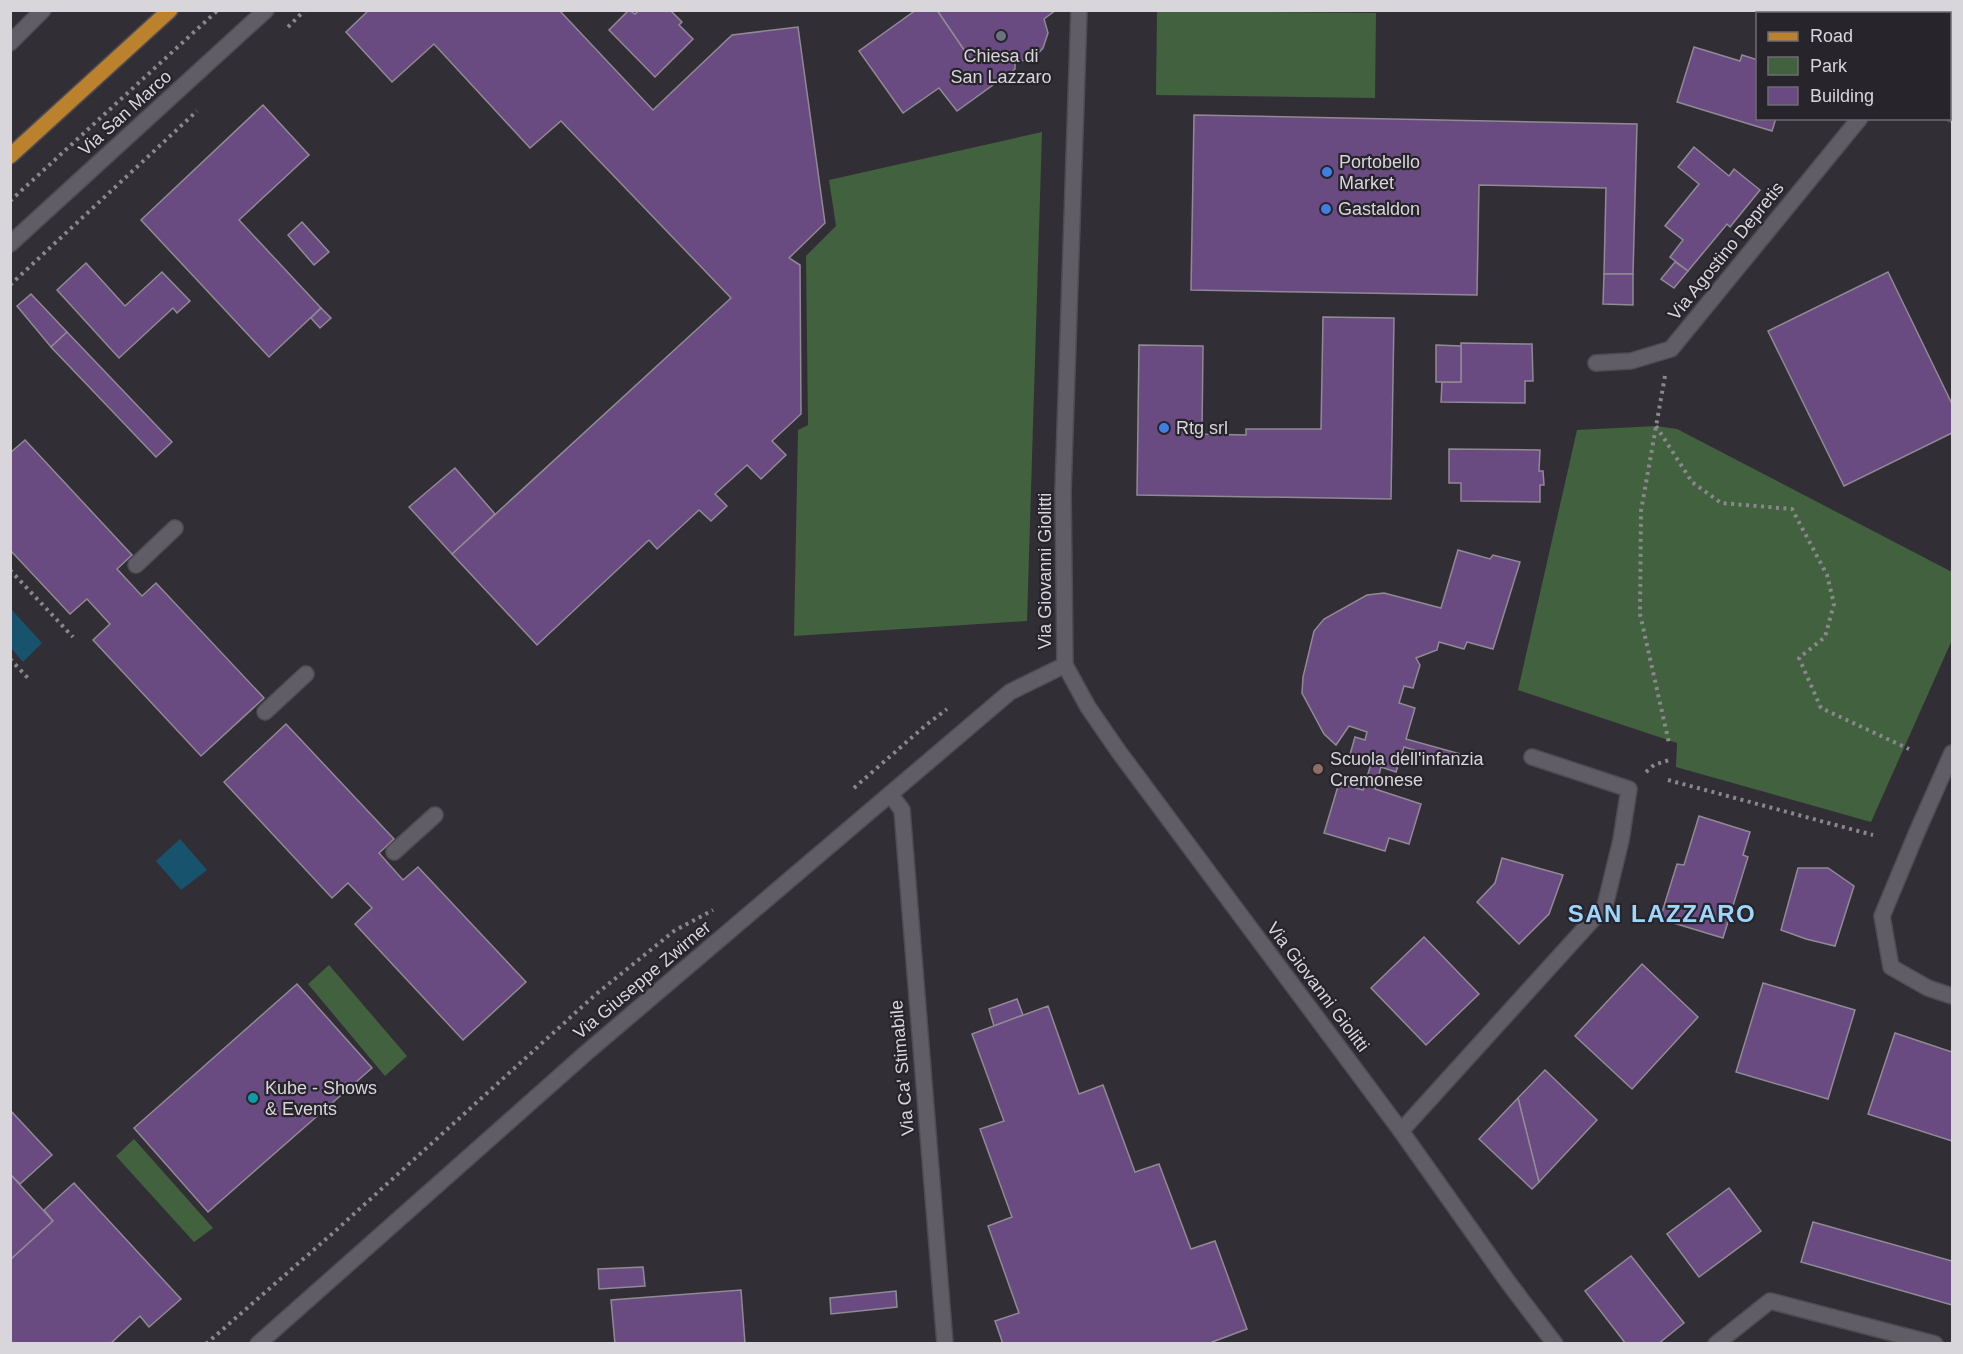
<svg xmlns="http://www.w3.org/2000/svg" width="1963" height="1354" font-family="Arial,sans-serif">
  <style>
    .green { fill: #42613f }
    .water { fill: #17536d }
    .building { fill: #694b82; stroke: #8f8a94; stroke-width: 1.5 }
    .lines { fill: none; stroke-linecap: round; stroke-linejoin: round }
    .minor-casing { stroke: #4f4b53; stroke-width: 18 }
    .major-casing { stroke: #4f4b53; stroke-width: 18 }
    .path { stroke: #8a878d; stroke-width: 4; stroke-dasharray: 3 4.5; stroke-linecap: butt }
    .minor { stroke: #615d66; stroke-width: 15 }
    .major { stroke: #bc812c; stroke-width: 15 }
    .worship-dot { fill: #6b7280; stroke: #28242c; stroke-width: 2 }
    .shop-dot { fill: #3f7fe0; stroke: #28242c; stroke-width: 2 }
    .education-dot { fill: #8d6e63; stroke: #28242c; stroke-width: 2 }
    .culture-dot { fill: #0f9aa8; stroke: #28242c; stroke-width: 2 }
    .labels { text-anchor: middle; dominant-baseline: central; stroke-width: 4.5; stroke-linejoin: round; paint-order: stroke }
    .poi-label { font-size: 18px; fill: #d8d5db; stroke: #28242c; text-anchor: start }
    .street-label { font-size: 18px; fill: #d8d5db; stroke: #28242c }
    .district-label { font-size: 24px; font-weight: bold; letter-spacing: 1.5px; fill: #9ed7fe; stroke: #28242c }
  </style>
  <rect width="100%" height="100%" fill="#322e36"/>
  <g class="green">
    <polygon points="1157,11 1376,13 1375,98 1156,95"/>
    <polygon points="1042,132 1027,621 794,636 798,430 808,425 806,256 836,226 829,180"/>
    <polygon points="1656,426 1677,429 1952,572 1952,640 1871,822 1676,767 1677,743 1518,690 1577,430"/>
    <polygon points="329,965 407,1056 385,1076 308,984"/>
    <polygon points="134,1139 213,1228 194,1242 116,1156"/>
  </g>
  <g class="water">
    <polygon points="10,608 42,643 23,662 11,648"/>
    <polygon points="180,839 207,870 181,890 156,861"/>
  </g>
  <g class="building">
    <polygon points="369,10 559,10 653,110 732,35 798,27 825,223 789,258 800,265 801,414 772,441 786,455 761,479 747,465 715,494 727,506 711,521 699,510 657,549 649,540 537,645 452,554 731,298 561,121 530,148 434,44 392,82 346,32"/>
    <polygon points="629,10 635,14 639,10 670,10 682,22 679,25 693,39 655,77 609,30"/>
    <polygon points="916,10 937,10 973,63 990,52 1005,61 1015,62 1015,69 957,111 939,88 903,113 859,51"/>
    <polygon points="937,10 1056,10 1044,19 1048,33 1043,48 1036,56 1027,60 1008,62 998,58 990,52 973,63"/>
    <polygon points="1694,47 1740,61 1742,55 1758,60 1758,118 1776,118 1772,131 1677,102"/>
    <polygon points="263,105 309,155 239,220 321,308 269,357 141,220"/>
    <polygon points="1194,115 1637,124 1633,274 1604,274 1606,188 1479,185 1477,295 1191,290"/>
    <polygon points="1694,147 1729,176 1734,169 1760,190 1730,227 1727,224 1688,271 1670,257 1683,240 1665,226 1699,184 1678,167"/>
    <polygon points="302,222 329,252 314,265 288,235"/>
    <polygon points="1675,262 1688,271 1674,288 1661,279"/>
    <polygon points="86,263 125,306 162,272 190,301 177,313 173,308 119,358 57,290"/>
    <polygon points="1888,272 1952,404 1952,433 1844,486 1768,331"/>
    <polygon points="1604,274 1633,274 1633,305 1603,304"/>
    <polygon points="31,294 67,332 51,347 17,306"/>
    <polygon points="321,308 331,318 320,328 311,318"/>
    <polygon points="1323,317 1394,318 1391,499 1137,495 1139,345 1203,346 1202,434 1246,435 1246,429 1321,429"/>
    <polygon points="67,332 172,442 156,457 51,347"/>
    <polygon points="1461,343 1532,344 1533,381 1525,381 1525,403 1441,402 1442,382 1461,382"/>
    <polygon points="1436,345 1461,346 1461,382 1436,382"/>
    <polygon points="25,440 132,555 117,569 142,596 156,583 264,698 201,756 93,640 110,624 87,599 70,614 10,550 10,453"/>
    <polygon points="1449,449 1540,450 1539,471 1543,471 1544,485 1540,485 1540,502 1461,501 1461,483 1449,483"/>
    <polygon points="455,468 495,514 452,554 409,507"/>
    <polygon points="1458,550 1490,559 1493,555 1520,562 1493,649 1467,642 1464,649 1439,642 1437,650 1416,658 1420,665 1413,688 1404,686 1399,703 1415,708 1406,739 1464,755 1461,764 1404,747 1396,772 1381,767 1375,789 1421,804 1409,844 1389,838 1385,851 1324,833 1339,783 1363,790 1371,764 1349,758 1355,737 1365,740 1367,732 1349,726 1336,745 1324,734 1302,693 1303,677 1314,631 1324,619 1367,595 1384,593 1441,608"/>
    <polygon points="286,724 394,839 379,853 403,880 418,867 526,982 463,1040 355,924 372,908 348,883 332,898 224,782"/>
    <polygon points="1699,816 1750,832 1743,855 1748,857 1723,938 1660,919 1677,864 1684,865"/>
    <polygon points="1502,858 1563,875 1549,914 1519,944 1477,902 1495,883"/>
    <polygon points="1798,868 1828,868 1854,886 1835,946 1806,939 1781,930"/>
    <polygon points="1424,937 1479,994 1426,1045 1371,988"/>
    <polygon points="1642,964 1698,1017 1632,1089 1575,1036"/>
    <polygon points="1763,983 1855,1010 1828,1099 1736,1072"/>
    <polygon points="297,984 372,1068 208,1212 134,1128"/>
    <polygon points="1017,999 1023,1015 994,1026 989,1009"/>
    <polygon points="1048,1006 1079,1094 1103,1085 1135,1172 1159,1164 1191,1249 1215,1241 1247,1329 1207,1344 1003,1344 995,1321 1019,1313 988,1226 1012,1217 980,1129 1004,1121 972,1034"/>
    <polygon points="1895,1033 1952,1052 1952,1141 1868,1114"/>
    <polygon points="1545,1070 1597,1120 1539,1182 1518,1098"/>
    <polygon points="1518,1098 1539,1182 1532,1189 1479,1139"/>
    <polygon points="10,1110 52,1155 20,1184 10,1174"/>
    <polygon points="10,1174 53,1221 10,1260"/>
    <polygon points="74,1183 181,1299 149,1327 140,1316 110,1344 10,1344 10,1260 53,1221 44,1210"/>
    <polygon points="1729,1188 1761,1231 1699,1277 1667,1234"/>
    <polygon points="1813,1222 1952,1261 1952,1305 1801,1262"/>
    <polygon points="1631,1256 1684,1323 1658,1344 1626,1344 1585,1291"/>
    <polygon points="643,1267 645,1286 599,1289 598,1269"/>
    <polygon points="741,1290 745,1344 615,1344 611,1300"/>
    <polygon points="896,1291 897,1307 831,1314 830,1298"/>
  </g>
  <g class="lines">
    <g class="minor-casing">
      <g id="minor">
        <polyline points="1079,10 1063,491 1065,665 1088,707 1119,752 1401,1131 1508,1282 1555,1344"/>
        <polyline points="1808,10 1814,14"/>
        <polyline points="1943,14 1944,10"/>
        <polyline points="10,43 43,10"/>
        <polyline points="1950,111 1952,114"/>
        <polyline points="10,244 266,10"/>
        <polyline points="1596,363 1631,361 1671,349 1860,118"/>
        <polyline points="136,565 175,528"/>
        <polyline points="265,712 306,674"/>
        <polyline points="1952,753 1917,832 1882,916 1891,967 1928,988 1952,996"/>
        <polyline points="890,794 902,810 945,1344"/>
        <polyline points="394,852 435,815"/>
        <polyline points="1401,1131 1605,906 1621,840 1629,789 1532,757"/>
        <polyline points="258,1344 586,1053 1010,692 1065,665"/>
        <polyline points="1716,1344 1770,1301 1935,1344"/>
      </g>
    </g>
    <g class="major-casing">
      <polyline id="major" points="10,156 170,10"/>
    </g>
    <g class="path">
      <polyline points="288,27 305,10"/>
      <polyline points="10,201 218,10"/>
      <polyline points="10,285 197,111"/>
      <polyline points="1665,376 1641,511 1640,614 1669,743"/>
      <polyline points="1656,426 1692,482 1721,503 1792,509 1827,575 1834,604 1825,637 1799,658 1821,708 1909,749"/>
      <polyline points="10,570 73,637"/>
      <polyline points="10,659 28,678"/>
      <polyline points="1646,772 1654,765 1669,760"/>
      <polyline points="1668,780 1873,835"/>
      <polyline points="854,788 926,725 947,709"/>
      <polyline points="206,1344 333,1233 595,995 674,931 713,910"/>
    </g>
    <use href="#minor" class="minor"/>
    <use href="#major" class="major"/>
  </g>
  <circle class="worship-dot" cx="1001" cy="36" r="6"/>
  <g class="shop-dot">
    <circle cx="1327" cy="172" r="6"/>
    <circle cx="1326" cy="209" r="6"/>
    <circle cx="1164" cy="428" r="6"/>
  </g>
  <circle class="education-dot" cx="1318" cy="769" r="6"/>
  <circle class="culture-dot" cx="253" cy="1098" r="6"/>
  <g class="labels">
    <g class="poi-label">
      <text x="1001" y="56" text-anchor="middle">Chiesa di<tspan x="1001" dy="21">San Lazzaro</tspan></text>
      <text x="1339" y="162">Portobello<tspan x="1339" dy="21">Market</tspan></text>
      <text x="1338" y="209">Gastaldon</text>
      <text x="1176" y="428">Rtg srl</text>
      <text x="1330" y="759">Scuola dell'infanzia<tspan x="1330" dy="21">Cremonese</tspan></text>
      <text x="265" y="1088">Kube - Shows<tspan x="265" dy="21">&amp; Events</tspan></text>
    </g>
    <g class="street-label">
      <text transform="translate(125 113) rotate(-42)">Via San Marco</text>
      <text transform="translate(1726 251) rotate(-51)">Via Agostino Depretis</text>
      <text transform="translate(1045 571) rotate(-90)">Via Giovanni Giolitti</text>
      <text transform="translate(642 980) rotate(-40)">Via Giuseppe Zwirner</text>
      <text transform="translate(1318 987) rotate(53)">Via Giovanni Giolitti</text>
      <text transform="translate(902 1068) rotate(-95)">Via Ca' Stimabile</text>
    </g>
    <g class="district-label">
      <text x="1662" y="913">SAN LAZZARO</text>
    </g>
  </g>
  <rect width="1963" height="1354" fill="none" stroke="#d8d5db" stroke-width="24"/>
  <rect x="1756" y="12" width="195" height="108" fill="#28242c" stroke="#6e6b72" stroke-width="1.5"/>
  <rect x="1768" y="32" width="30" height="9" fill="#bc812c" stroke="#6e6b72" stroke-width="1.5"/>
  <text x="1810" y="42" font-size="18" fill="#d8d5db">Road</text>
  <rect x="1768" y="57" width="30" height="18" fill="#42613f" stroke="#6e6b72" stroke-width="1.5"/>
  <text x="1810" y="72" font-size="18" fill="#d8d5db">Park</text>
  <rect x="1768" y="87" width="30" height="18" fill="#694b82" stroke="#6e6b72" stroke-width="1.5"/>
  <text x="1810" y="102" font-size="18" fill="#d8d5db">Building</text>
</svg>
